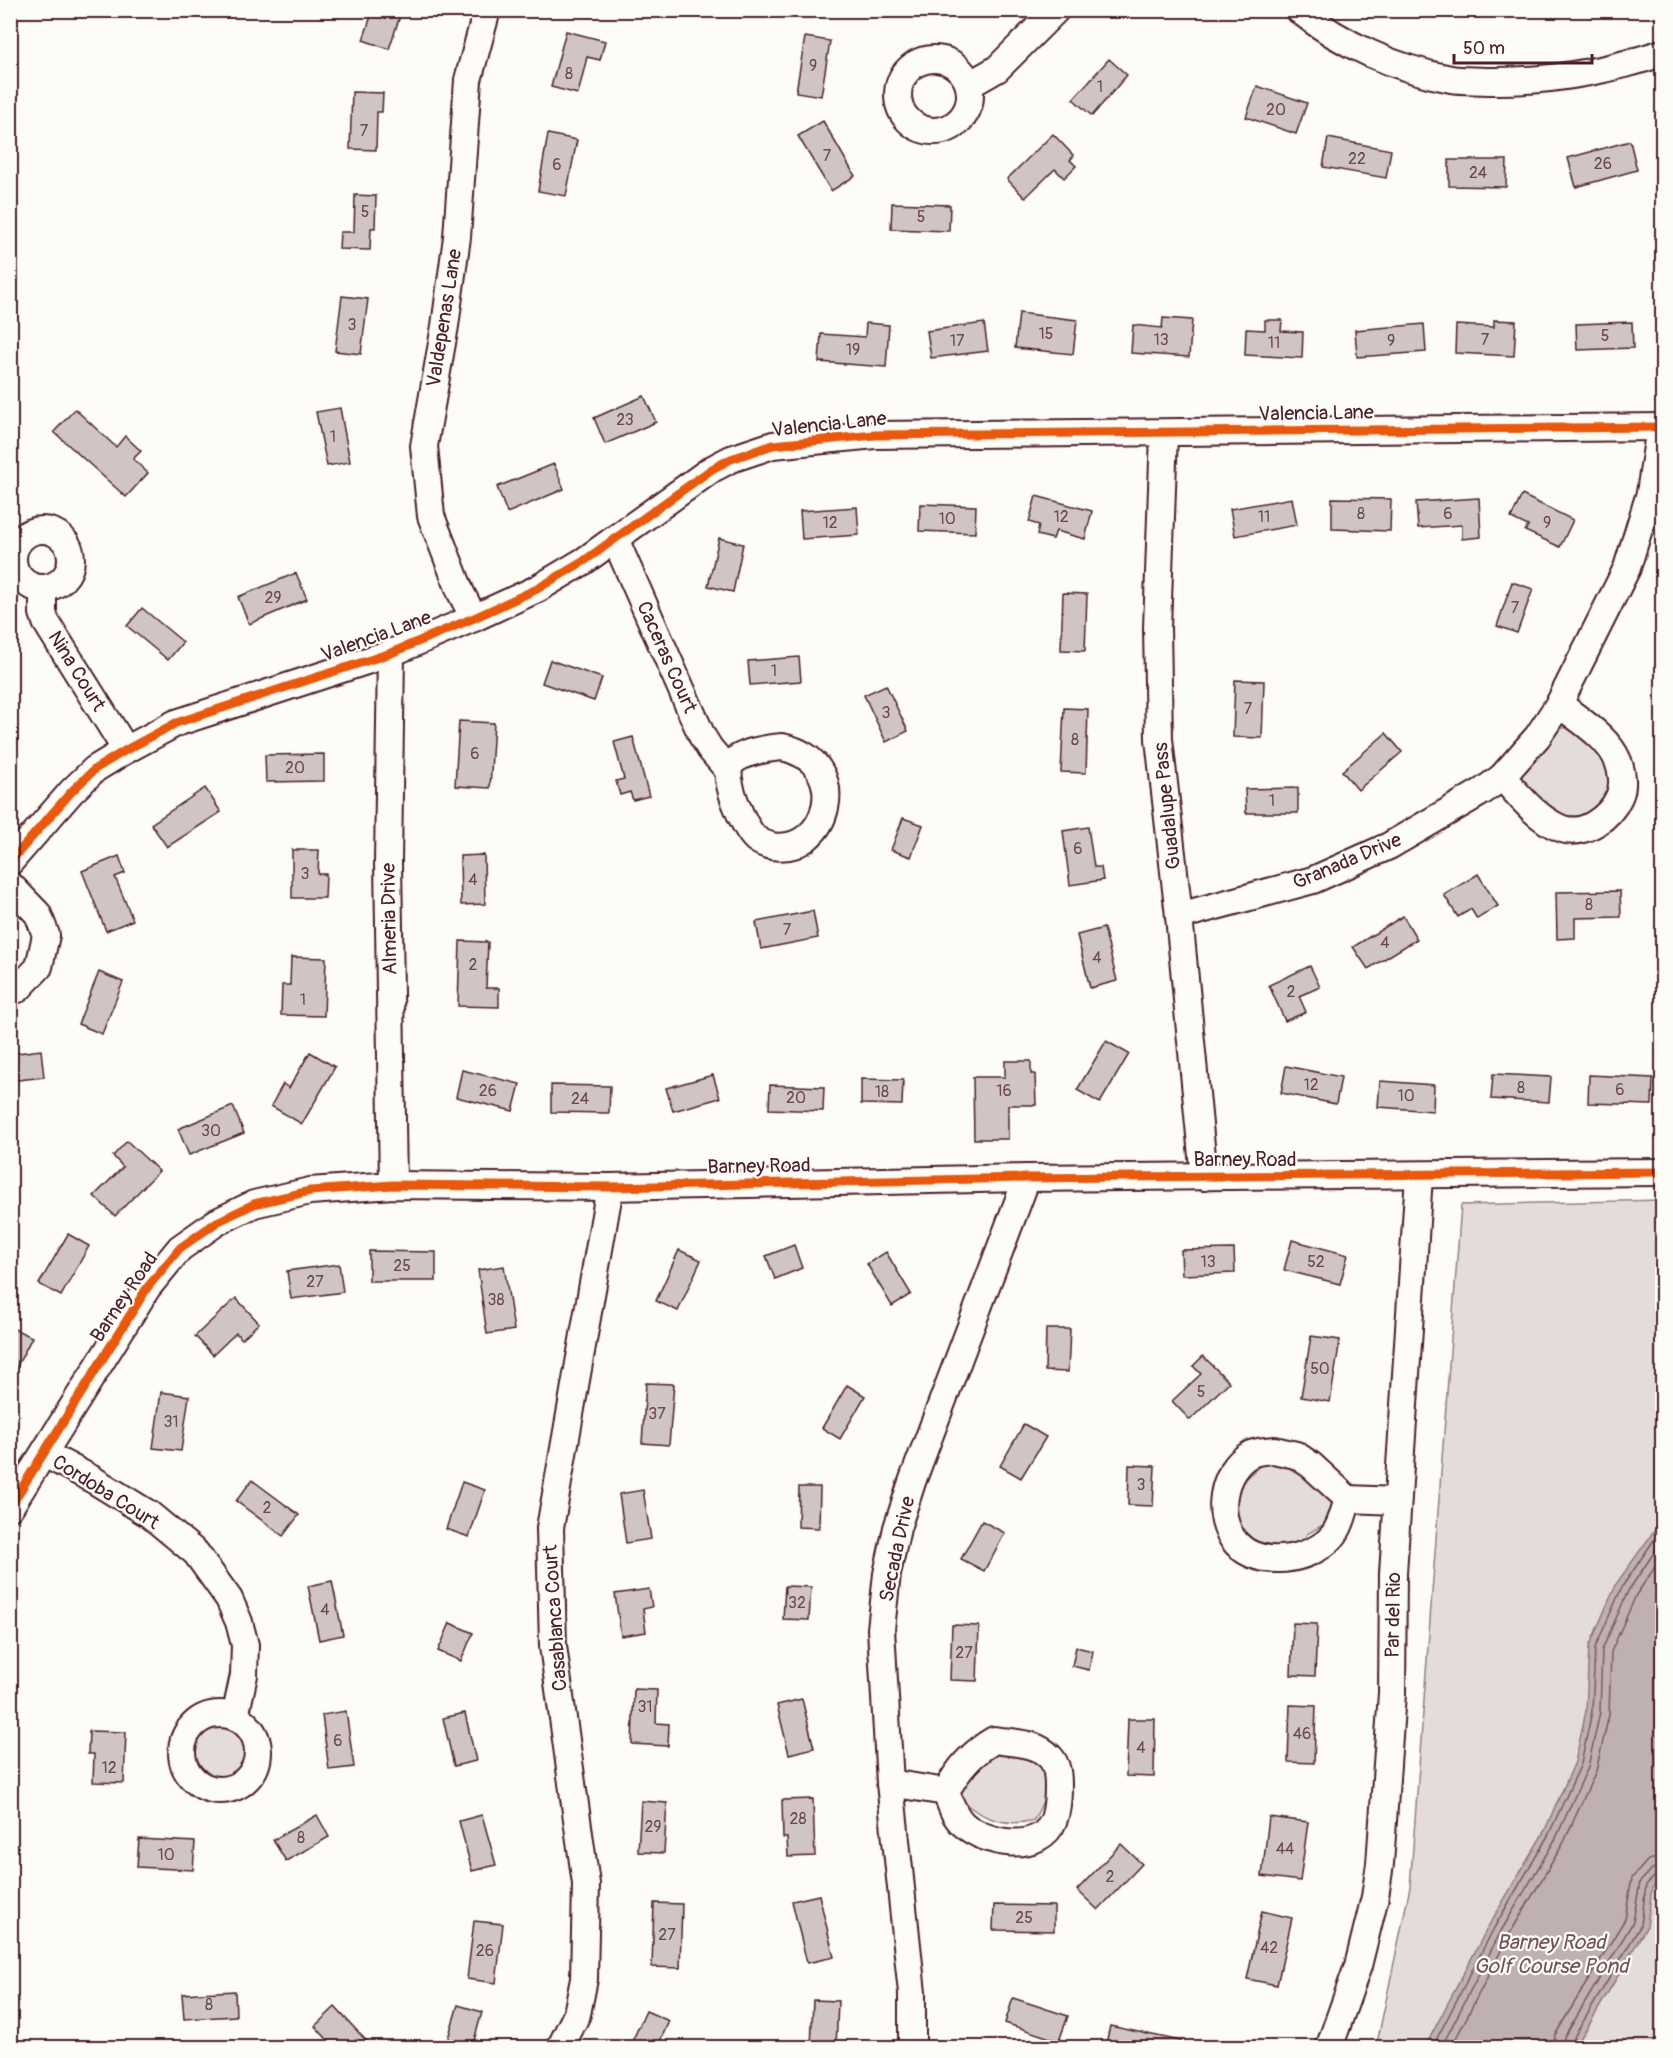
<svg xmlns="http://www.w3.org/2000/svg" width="1673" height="2058" font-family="Pangolin,sans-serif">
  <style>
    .green { fill: #e3dcda; stroke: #967e82; stroke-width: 1.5 }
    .water { fill: #c0b1b1; stroke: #91777b; stroke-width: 1.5 }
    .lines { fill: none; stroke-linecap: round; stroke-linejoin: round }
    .shore { stroke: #795961; stroke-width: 1.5 }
    .building { fill: #d0c5c4; stroke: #4a1f2b; stroke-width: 1.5 }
    .minor-casing { stroke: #4a1f2b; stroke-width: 30 }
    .minor { stroke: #fdfcf7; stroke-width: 26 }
    .cycleway-casing { stroke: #fdfcf7; stroke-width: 13 }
    .cycleway { stroke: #e8590c; stroke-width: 9 }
    .labels { text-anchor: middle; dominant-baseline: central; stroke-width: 4.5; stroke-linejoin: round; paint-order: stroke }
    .number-label { font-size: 16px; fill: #6c4851 }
    .street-label { font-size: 20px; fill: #4a1f2b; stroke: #fdfcf7 }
    .water-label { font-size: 21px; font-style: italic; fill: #73525a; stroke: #fdfcf7 }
  </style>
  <rect width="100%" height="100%" fill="#fdfcf7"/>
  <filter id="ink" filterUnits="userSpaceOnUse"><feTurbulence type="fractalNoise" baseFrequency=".0167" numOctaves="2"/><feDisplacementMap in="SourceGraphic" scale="12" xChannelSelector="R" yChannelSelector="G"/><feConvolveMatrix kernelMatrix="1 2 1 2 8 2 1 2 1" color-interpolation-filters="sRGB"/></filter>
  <g filter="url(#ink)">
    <g class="green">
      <path d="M1573,727C1593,746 1621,765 1606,797C1602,804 1591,811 1585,816H1560L1522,781L1521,770L1562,728Z"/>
      <polygon points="1662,1200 1662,2047 1376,2048 1410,1887 1461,1205"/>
      <polygon points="1282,1463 1296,1469 1332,1499 1335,1511 1330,1521 1307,1534 1301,1546 1265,1549 1232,1527 1238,1485 1261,1465"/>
      <path d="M222,1719L235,1723C243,1735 255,1757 242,1769C237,1774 231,1777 225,1781L206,1777L195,1764C194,1738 201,1732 222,1719Z"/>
      <path d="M1003,1751L1031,1756L1047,1773L1044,1799L1034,1820C1006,1828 980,1818 959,1798C963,1775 984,1763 1003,1751Z"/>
    </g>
    <polygon class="water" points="1662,1520 1662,1877 1652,1888 1647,1926 1586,2030 1574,2047 1425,2047 1489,1925 1544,1832 1575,1762 1586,1711 1589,1647 1616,1584"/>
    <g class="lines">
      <g class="shore">
        <polyline points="1432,2048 1494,1928 1549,1834 1581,1764 1592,1711 1595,1648 1622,1587 1662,1528"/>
        <polyline points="1441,2048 1501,1931 1556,1838 1588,1767 1600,1712 1602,1650 1628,1591 1662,1541"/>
        <polyline points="1451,2048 1509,1935 1564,1842 1596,1771 1609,1715 1611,1652 1636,1595 1662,1557"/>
        <polyline points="1553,2048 1555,2035 1625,1919 1632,1878 1648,1860 1662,1857"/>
        <polyline points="1562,2048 1564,2038 1633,1922 1640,1882 1652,1869 1662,1866"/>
        <polyline points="1569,2048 1571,2042 1641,1925 1646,1885 1656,1875 1662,1873"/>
      </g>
    </g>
    <g class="building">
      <polygon points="373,10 402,10 389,49 363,40"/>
      <polygon points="566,31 605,41 600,60 587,57 578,94 551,87"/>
      <polygon points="805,37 830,41 821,96 796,92"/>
      <polygon points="1109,59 1127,75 1092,116 1073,99"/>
      <polygon points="1257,86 1307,103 1296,134 1246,117"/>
      <polygon points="352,92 383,93 382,112 377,112 376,150 350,149"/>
      <polygon points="823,121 855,176 831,191 798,136"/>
      <polygon points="548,134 577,140 566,196 538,191"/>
      <polygon points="1053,134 1074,156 1070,160 1076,166 1064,178 1055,169 1025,198 1007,179"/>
      <polygon points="1328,138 1391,150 1386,178 1323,167"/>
      <polygon points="1630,141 1637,170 1576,187 1568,158"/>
      <polygon points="1449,160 1507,160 1506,187 1449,186"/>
      <polygon points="355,195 376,196 375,228 371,228 370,250 339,249 340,232 354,232"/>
      <polygon points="892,203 950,205 949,231 891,229"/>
      <polygon points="342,296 368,299 361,354 335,351"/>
      <polygon points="1019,313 1077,320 1073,354 1015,348"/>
      <polygon points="1163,318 1192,320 1189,357 1131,353 1133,325 1162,328"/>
      <polygon points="1265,320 1282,320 1281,331 1303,332 1302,358 1245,355 1246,329 1265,330"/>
      <polygon points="1494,320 1516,321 1514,356 1455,353 1456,325 1494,327"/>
      <polygon points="1632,322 1633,348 1577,350 1576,324"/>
      <polygon points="866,323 889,325 886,367 819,362 821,334 865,337"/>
      <polygon points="984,323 988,351 931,358 927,331"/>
      <polygon points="1424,324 1426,352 1357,357 1355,330"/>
      <polygon points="644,396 656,422 605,444 594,418"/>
      <polygon points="340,408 350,462 327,466 316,412"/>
      <polygon points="75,409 116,447 125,436 141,451 133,459 148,473 126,497 54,432"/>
      <polygon points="554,464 564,489 507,513 497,487"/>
      <polygon points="1522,495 1573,520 1560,547 1525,531 1528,526 1511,518"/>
      <polygon points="1036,496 1092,511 1085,539 1056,531 1053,539 1037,535 1039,525 1029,522"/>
      <polygon points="1292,498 1297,525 1235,536 1230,509"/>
      <polygon points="1332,498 1391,499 1390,531 1332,529"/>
      <polygon points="1479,498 1481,537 1462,539 1462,525 1418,528 1416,502"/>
      <polygon points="920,504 976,506 975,533 919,531"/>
      <polygon points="857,507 859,535 802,539 800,511"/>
      <polygon points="719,538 743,544 733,592 708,586"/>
      <polygon points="296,573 307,599 249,624 238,597"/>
      <polygon points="1512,582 1533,589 1517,633 1497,626"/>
      <polygon points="1063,593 1087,594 1085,651 1061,650"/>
      <polygon points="142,608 183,642 168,660 127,626"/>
      <polygon points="799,657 801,681 750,685 748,661"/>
      <polygon points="550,660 602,678 594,701 542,683"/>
      <polygon points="1235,680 1264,681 1262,738 1233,737"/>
      <polygon points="886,685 908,731 886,742 864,695"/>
      <polygon points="1064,708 1088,709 1086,773 1061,772"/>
      <polygon points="459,721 494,723 490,788 455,786"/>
      <polygon points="1386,733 1402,752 1358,790 1342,771"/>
      <polygon points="633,737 649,796 633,800 630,792 620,795 616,781 624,779 614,742"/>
      <polygon points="324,754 324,781 266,782 265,755"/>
      <polygon points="205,788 221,812 167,847 151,824"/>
      <polygon points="1298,788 1298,813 1246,813 1245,789"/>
      <polygon points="903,818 923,825 911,857 891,850"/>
      <polygon points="1088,827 1094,867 1101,867 1103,880 1070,885 1063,831"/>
      <polygon points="292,850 319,850 318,874 326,874 325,898 292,898"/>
      <polygon points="484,855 485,904 461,905 460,856"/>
      <polygon points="119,856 125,873 115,877 133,920 106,931 82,871"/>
      <polygon points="1478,874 1498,906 1477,919 1471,909 1458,917 1444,895"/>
      <polygon points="1620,891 1621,917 1575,918 1575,938 1557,939 1556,892"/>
      <polygon points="813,911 818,938 761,949 756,922"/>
      <polygon points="1403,916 1417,939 1368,969 1353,947"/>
      <polygon points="1104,928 1117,981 1090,988 1077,935"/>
      <polygon points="460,941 488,942 486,988 499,988 499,1007 458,1006"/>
      <polygon points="291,957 326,958 324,1016 281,1015 282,985 290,985"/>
      <polygon points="1310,966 1320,987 1299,996 1306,1012 1285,1021 1269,985"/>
      <polygon points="99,972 123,982 102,1034 78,1024"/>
      <polygon points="1106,1041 1129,1054 1100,1103 1077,1090"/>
      <polygon points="41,1050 44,1077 10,1081 10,1054"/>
      <polygon points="310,1052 335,1067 302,1124 271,1106 283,1084 289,1088"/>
      <polygon points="1005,1061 1031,1061 1031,1074 1035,1074 1036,1105 1008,1105 1008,1139 974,1139 973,1077 1005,1077"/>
      <polygon points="1286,1066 1341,1077 1336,1104 1281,1093"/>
      <polygon points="462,1070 520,1084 513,1111 456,1097"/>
      <polygon points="1493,1074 1551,1077 1549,1102 1491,1099"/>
      <polygon points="713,1075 720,1098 673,1111 666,1088"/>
      <polygon points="1589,1075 1653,1078 1652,1105 1588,1103"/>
      <polygon points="861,1079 903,1080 902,1105 861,1104"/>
      <polygon points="1380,1081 1434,1085 1433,1111 1378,1107"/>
      <polygon points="551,1085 610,1086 609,1113 551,1112"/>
      <polygon points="770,1085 824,1087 823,1111 769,1109"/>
      <polygon points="233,1106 244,1133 189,1155 178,1129"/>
      <polygon points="127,1141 159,1171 115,1216 94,1196 123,1167 113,1156"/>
      <polygon points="68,1234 89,1246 61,1296 39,1284"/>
      <polygon points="1292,1240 1348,1255 1340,1284 1284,1270"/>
      <polygon points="794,1245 802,1268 775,1279 766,1256"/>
      <polygon points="1234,1249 1235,1273 1182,1275 1181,1250"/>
      <polygon points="679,1250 701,1260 678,1311 656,1301"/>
      <polygon points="369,1251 436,1252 436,1281 369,1281"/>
      <polygon points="886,1252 911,1294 892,1306 867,1264"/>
      <polygon points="339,1264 343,1292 291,1299 287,1271"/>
      <polygon points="504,1266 514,1330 487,1334 478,1270"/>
      <polygon points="236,1298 259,1323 242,1339 236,1333 213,1355 195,1336"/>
      <polygon points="10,1327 32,1337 10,1380"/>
      <polygon points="1046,1329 1070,1329 1068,1372 1045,1371"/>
      <polygon points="1311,1336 1340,1340 1330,1402 1301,1397"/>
      <polygon points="1203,1356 1229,1382 1190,1420 1172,1401 1201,1374 1193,1366"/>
      <polygon points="646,1383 674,1384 669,1445 642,1443"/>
      <polygon points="847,1385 865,1396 840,1439 822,1428"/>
      <polygon points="161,1392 189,1396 181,1451 153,1448"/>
      <polygon points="1024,1424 1046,1437 1021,1478 1000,1466"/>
      <polygon points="1129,1465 1155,1466 1153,1506 1128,1505"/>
      <polygon points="252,1480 299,1515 283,1536 236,1501"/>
      <polygon points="462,1482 485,1490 469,1537 446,1529"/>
      <polygon points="799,1487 820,1487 819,1528 798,1527"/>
      <polygon points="643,1490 651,1539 626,1543 619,1494"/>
      <polygon points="982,1521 1005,1533 984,1571 961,1559"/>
      <polygon points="332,1581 343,1635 319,1640 308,1586"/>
      <polygon points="785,1586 811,1587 809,1620 783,1619"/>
      <polygon points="649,1589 652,1607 643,1609 646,1632 621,1636 615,1594"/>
      <polygon points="450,1623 473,1633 461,1661 438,1651"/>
      <polygon points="1293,1623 1317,1624 1315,1676 1291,1675"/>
      <polygon points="952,1625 979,1626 977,1681 950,1680"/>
      <polygon points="1076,1647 1093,1651 1089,1670 1072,1666"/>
      <polygon points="634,1689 657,1690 656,1723 669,1724 668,1746 632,1744"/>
      <polygon points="802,1699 814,1748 789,1754 777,1705"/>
      <polygon points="1290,1705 1316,1706 1314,1763 1288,1762"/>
      <polygon points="346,1711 354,1767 329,1770 322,1715"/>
      <polygon points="465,1713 476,1761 454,1766 443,1718"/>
      <polygon points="1128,1719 1155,1719 1154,1777 1126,1776"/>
      <polygon points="89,1731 126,1732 124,1783 93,1782 94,1754 88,1754"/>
      <polygon points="813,1799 815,1856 788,1857 787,1838 783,1838 782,1800"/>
      <polygon points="641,1801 667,1803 664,1853 638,1852"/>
      <polygon points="317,1815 329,1837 286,1861 273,1840"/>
      <polygon points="482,1815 496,1865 472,1871 459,1821"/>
      <polygon points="1269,1817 1308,1822 1300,1881 1262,1876"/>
      <polygon points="139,1839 195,1842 193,1870 137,1867"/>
      <polygon points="1121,1844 1142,1864 1098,1910 1077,1890"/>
      <polygon points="819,1895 834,1957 807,1963 792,1901"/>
      <polygon points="654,1903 682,1904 680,1968 652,1967"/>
      <polygon points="994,1905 1054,1906 1054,1931 993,1930"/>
      <polygon points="1262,1911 1292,1918 1277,1985 1247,1979"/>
      <polygon points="474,1921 503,1924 496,1983 467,1979"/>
      <polygon points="235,1991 236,2016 184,2019 182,1994"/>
      <polygon points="1013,1998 1068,2016 1059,2041 1005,2023"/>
      <polygon points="813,2000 838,2001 836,2048 811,2048"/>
      <polygon points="458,2005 482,2012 472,2048 445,2048"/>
      <polygon points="335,2007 373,2048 335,2048 315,2026"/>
      <polygon points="646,2011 669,2021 657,2048 629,2048"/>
      <polygon points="1110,2026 1181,2041 1180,2048 1105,2048"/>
    </g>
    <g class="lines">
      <g class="minor-casing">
        <g id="minor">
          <path d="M1299,10C1342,45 1397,69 1451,79C1463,81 1476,80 1488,81C1548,82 1605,72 1662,53"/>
          <circle cx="934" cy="95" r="36"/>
          <polyline points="969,85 997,69 1056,10"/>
          <polyline points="1164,433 1157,628 1159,739 1179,916 1204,1177"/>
          <circle cx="42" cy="559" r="29"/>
          <polyline points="615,539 702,736 710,749 728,770"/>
          <polyline points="43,588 43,613 46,622 126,750"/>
          <polyline points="474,618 461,593 431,516 424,446 445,326 457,237 468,80 487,10"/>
          <polyline points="391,653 388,862 393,1185"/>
          <path d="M782,747C855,762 828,856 772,846C767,845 760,842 756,839C744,829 721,776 731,764C740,752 769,748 782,747Z"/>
          <polyline points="1502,777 1538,736 1559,704 1627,568 1650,493 1660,427"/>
          <polyline points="10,862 72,791 95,769 126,750 176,723 391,653 474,618 537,589 584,561 712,469 731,459 773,445 875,435 1662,427"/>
          <polyline points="10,885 38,914 46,935 39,967 18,989 10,990"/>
          <path d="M1179,916L1313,880L1389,846L1483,791L1502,777C1519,795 1536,818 1560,828C1583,838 1610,817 1619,797C1624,786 1622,772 1618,761C1608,737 1579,720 1559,704"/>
          <path d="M1274,1450L1296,1455L1311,1465L1348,1499C1344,1511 1341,1527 1332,1537C1310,1561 1259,1569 1236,1543C1214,1518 1221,1470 1251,1454C1258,1451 1267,1451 1274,1450Z"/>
          <polyline points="45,1454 92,1479 149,1514 196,1553 229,1599 239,1622 245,1645 244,1675 235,1717"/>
          <polyline points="1348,1499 1397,1501"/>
          <polyline points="10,1507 147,1288 180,1248 217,1222 254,1204 310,1191 393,1185 610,1187 1027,1178 1662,1172"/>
          <circle cx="220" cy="1752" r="38"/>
          <path d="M994,1740C1013,1743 1036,1742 1050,1757C1058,1765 1058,1777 1058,1787C1058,1796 1057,1810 1054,1819C1041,1855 985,1844 963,1824C954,1816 950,1803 946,1792C957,1770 973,1752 994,1740Z"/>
          <polyline points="890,1783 946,1792"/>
          <polyline points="560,2048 577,2014 584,1979 586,1884 553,1646 550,1528 610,1187"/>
          <polyline points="912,2048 912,1993 890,1783 881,1629 887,1574 897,1528 912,1482 1027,1178"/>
          <polyline points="1329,2048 1358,1966 1375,1897 1380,1864 1392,1693 1393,1573 1419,1176"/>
        </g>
      </g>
      <use href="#minor" class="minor"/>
      <g class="cycleway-casing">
        <g id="cycleway">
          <polyline points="10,862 72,791 95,769 126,750 176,723 391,653 474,618 537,589 584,561 712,469 731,459 773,445 875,435 1662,427"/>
          <polyline points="10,1507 147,1288 180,1248 217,1222 254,1204 310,1191 393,1185 610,1187 1027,1178 1662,1172"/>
        </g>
      </g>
      <use href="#cycleway" class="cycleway"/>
    </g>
  </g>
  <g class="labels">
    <g class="number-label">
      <text x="813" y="66">9</text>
      <text x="569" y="74">8</text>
      <text x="1100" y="87">1</text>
      <text x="1276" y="110">20</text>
      <text x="364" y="131">7</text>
      <text x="827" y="156">7</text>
      <text x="1357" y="159">22</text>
      <text x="1603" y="164">26</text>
      <text x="557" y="165">6</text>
      <text x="1478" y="173">24</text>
      <text x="365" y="212">5</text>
      <text x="921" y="217">5</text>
      <text x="352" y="325">3</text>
      <text x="1046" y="334">15</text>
      <text x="1605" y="336">5</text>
      <text x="1161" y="340">13</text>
      <text x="1485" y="340">7</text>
      <text x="957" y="341">17</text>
      <text x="1391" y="341">9</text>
      <text x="1274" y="343">11</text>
      <text x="853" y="350">19</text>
      <text x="625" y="420">23</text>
      <text x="333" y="437">1</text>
      <text x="1361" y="514">8</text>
      <text x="1448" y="514">6</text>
      <text x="1061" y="517">12</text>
      <text x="1264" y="517">11</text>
      <text x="947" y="519">10</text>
      <text x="830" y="523">12</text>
      <text x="1547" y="523">9</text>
      <text x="273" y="598">29</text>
      <text x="1515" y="608">7</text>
      <text x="774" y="671">1</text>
      <text x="1248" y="709">7</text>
      <text x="886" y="713">3</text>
      <text x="1075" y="740">8</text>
      <text x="475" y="754">6</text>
      <text x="295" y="768">20</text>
      <text x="1272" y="801">1</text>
      <text x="1078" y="849">6</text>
      <text x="305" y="874">3</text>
      <text x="473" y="880">4</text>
      <text x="1589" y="905">8</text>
      <text x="787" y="930">7</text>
      <text x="1385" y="943">4</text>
      <text x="1097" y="958">4</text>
      <text x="473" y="965">2</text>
      <text x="1291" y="992">2</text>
      <text x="303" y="1000">1</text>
      <text x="1311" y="1085">12</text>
      <text x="1521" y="1088">8</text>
      <text x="1620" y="1090">6</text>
      <text x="488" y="1091">26</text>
      <text x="1004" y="1091">16</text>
      <text x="882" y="1092">18</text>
      <text x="1406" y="1096">10</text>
      <text x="796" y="1098">20</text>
      <text x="580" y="1099">24</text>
      <text x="211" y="1131">30</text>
      <text x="1208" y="1262">13</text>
      <text x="1316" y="1262">52</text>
      <text x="402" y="1266">25</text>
      <text x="315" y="1282">27</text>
      <text x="496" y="1300">38</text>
      <text x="1320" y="1369">50</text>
      <text x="1201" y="1392">5</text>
      <text x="657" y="1414">37</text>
      <text x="171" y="1422">31</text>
      <text x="1141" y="1485">3</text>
      <text x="267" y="1508">2</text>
      <text x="797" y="1603">32</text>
      <text x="325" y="1610">4</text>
      <text x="964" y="1653">27</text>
      <text x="645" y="1707">31</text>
      <text x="1302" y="1734">46</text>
      <text x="338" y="1741">6</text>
      <text x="1141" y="1748">4</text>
      <text x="109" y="1768">12</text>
      <text x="798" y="1819">28</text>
      <text x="653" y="1827">29</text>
      <text x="301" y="1838">8</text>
      <text x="1285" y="1849">44</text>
      <text x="166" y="1855">10</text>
      <text x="1110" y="1877">2</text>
      <text x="1024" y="1918">25</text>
      <text x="667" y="1935">27</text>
      <text x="1269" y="1948">42</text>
      <text x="485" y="1951">26</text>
      <text x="209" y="2005">8</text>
    </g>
    <g class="street-label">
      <text transform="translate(444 318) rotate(-81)">Valdepenas Lane</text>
      <text transform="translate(1316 413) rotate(-1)">Valencia Lane</text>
      <text transform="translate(829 424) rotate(-6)">Valencia Lane</text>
      <text transform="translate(376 636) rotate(-20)">Valencia Lane</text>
      <text transform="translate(667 657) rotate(66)">Caceras Court</text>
      <text transform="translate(77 671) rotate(58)">Nina Court</text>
      <text transform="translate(1167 806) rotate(-96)">Guadalupe Pass</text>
      <text transform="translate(1347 861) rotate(-23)">Granada Drive</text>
      <text transform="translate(389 919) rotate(-91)">Almeria Drive</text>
      <text x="1245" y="1159">Barney Road</text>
      <text transform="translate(759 1166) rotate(-1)">Barney Road</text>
      <text transform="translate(124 1297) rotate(-56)">Barney Road</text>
      <text transform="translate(106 1492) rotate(32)">Cordoba Court</text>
      <text transform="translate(897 1549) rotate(-78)">Secada Drive</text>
      <text transform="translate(1393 1615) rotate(-89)">Par del Rio</text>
      <text transform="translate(555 1618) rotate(-94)">Casablanca Court</text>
    </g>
    <g class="water-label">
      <text x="1551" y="1942">Barney Road<tspan x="1551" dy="24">Golf Course Pond</tspan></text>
    </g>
  </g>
  <rect width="1673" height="2058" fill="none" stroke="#fdfcf7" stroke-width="36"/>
  <rect x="18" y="18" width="1637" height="2022" fill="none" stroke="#4a1f2b" stroke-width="2" filter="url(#ink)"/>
  <path d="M1454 54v9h138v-9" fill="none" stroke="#4a1f2b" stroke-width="3"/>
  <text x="1463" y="54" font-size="18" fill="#4a1f2b" stroke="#fdfcf7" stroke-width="4.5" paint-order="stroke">50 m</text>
</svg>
